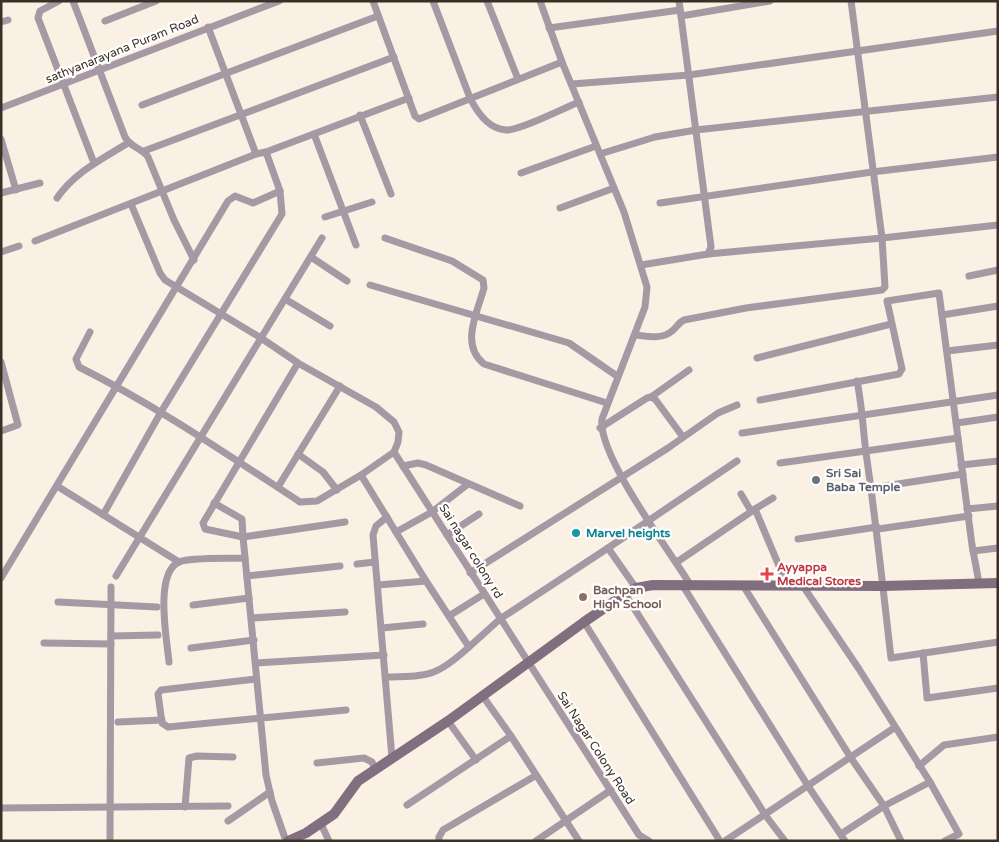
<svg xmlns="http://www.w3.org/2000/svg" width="999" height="842" font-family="'Varela Round',sans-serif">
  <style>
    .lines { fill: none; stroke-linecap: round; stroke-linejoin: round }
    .street { stroke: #a699a4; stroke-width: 7 }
    .secondary { stroke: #816f7f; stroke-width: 10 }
    .worship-dot { fill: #6b7280; stroke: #fff; stroke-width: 2 }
    .culture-dot { fill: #0f9aa8; stroke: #fff; stroke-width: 2 }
    .health-dot { fill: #e0444e; stroke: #fff; stroke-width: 2 }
    .education-dot { fill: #8d6e63; stroke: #fff; stroke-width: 2 }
    .labels { text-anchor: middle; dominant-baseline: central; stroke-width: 4.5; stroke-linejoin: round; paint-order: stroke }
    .street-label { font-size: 12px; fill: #3a3025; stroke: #fff }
    .worship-label { font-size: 12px; font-weight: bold; fill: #5b616d; stroke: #fff; text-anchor: start }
    .culture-label { font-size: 12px; font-weight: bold; fill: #0d838f; stroke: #fff; text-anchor: start }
    .health-label { font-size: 12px; font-weight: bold; fill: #be3a42; stroke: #fff; text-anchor: start }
    .education-label { font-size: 12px; font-weight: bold; fill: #785e54; stroke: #fff; text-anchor: start }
  </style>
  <rect width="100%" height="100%" fill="#fbf0e4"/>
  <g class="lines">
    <g class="street">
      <polyline points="59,1 40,11 38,18 94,163"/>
      <path d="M73,1L125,137C131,148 142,148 148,157L174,220L194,260"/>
      <polyline points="373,1 415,116 419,119 562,62"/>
      <path d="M433,1L470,98C477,112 489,129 506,130C519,131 564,108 579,102"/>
      <polyline points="487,1 518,79"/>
      <path d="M540,1L562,62L624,212L647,287L645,307L602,419C597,455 670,551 691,586"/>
      <polyline points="681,16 770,1"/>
      <polyline points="105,21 156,1"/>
      <polyline points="1,22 8,20"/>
      <polyline points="549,28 680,10"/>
      <polyline points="572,84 689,75 998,31"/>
      <polyline points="142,105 378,16"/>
      <polyline points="1,108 279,1"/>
      <polyline points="360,115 391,194"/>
      <polyline points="314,134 356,245"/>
      <polyline points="1,139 16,190"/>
      <polyline points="144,151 394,57"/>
      <polyline points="266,152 409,98"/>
      <polyline points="600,154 655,137 696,130 998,97"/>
      <polyline points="521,173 596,146"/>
      <polyline points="1,193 40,183"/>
      <path d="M57,198C75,172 102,159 128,143"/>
      <polyline points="660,203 872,172 998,157"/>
      <polyline points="560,208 614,188"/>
      <polyline points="325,217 372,202"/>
      <polyline points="322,238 261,338 298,363 376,407 394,422 399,432 398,442 394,452 361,475"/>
      <path d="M385,238L452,261L483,280L484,288C477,313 460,345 484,364L607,403"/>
      <polyline points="35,241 256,154"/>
      <polyline points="1,252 19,246"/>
      <polyline points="708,254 882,238 998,225"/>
      <polyline points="311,257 347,281"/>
      <polyline points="641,265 708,254 711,247 679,1"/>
      <polyline points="969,276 998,270"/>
      <polyline points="370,285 569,343 617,376"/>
      <polyline points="285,299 330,326"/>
      <polyline points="942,315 998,306"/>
      <path d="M90,332L76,359L79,367C157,406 228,455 300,502L317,501L361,475L426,581L378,585"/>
      <path d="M635,335C647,336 662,340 672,331C677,327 678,323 684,320L746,308L882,290L885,287L882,238L851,1"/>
      <polyline points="947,351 998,345"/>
      <polyline points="757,358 891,324"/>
      <polyline points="1,362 18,425 1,431"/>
      <path d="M857,381C862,405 863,429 866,453C876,521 883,589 891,658L998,642"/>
      <polyline points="760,400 899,374 902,369 887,301 939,293 972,545 979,583"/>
      <polyline points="957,423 998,417"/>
      <polyline points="600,428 647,398 651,397"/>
      <polyline points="742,433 998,395"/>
      <polyline points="683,437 655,399 651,397 689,370"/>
      <polyline points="394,452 639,835 649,841"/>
      <polyline points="298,454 323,472 337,490"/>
      <polyline points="780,463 958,438"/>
      <polyline points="961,465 998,461"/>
      <polyline points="403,466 418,463 426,465 520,506"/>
      <polyline points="57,486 179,562"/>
      <polyline points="278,487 340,386"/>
      <polyline points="872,488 963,474"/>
      <polyline points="741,494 751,511"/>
      <polyline points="214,503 242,519 243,537 345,522"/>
      <polyline points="755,509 773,498"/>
      <polyline points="967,509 998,506"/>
      <polyline points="103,515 161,412 282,214 280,191 266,152 256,154 208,27"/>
      <polyline points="387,517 376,526 373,535 392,758"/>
      <polyline points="878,529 969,516"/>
      <polyline points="396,532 432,512 468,484"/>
      <polyline points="447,535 479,514"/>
      <polyline points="798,539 877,527"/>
      <polyline points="608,548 737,461"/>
      <polyline points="973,551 998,548"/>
      <polyline points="677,562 755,509 787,585"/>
      <polyline points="357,564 375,562"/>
      <polyline points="470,573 668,448 718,413 737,405"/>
      <polyline points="116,576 261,338 165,280 160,273 131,204"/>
      <polyline points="247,576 340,566"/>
      <polyline points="1,578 228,201 235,196 253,203 280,191"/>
      <polyline points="683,586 808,786 845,841"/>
      <polyline points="803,586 859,669 930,782 884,806 841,834"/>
      <polyline points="744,587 851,758 884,806 901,841"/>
      <polyline points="625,594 766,816 785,841"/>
      <polyline points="58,602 157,607"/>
      <polyline points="193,605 249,598"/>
      <polyline points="449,616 484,594"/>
      <polyline points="252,618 345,612"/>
      <polyline points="584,622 720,841"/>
      <polyline points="382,628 423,624"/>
      <polyline points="111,636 158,635"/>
      <polyline points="44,643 111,644"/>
      <polyline points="469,647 500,619 608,548 636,588"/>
      <polyline points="191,648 254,640"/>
      <polyline points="923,653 927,698 998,688"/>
      <path d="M169,662C167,640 154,573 179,562C191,557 230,559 245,558"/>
      <polyline points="256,663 384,655"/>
      <path d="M386,677C429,676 436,677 469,647L426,581"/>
      <polyline points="256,679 161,690 158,694 162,723 168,727 346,710"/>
      <polyline points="482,695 511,736 579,841"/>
      <polyline points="448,721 476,760"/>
      <polyline points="118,722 162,720"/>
      <polyline points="317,763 364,758 372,762 375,769"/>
      <polyline points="919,766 944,745 998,737"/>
      <polyline points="930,782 959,834 945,841"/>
      <polyline points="407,805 511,736"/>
      <polyline points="185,807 189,758 197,756 233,757"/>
      <polyline points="1,808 228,806"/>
      <polyline points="228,821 270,792"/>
      <polyline points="321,824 329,841"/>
      <polyline points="110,841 111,587"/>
      <polyline points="286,841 272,801 266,775 243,537 205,529 203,523 298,363"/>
      <polyline points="439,841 439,837 443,830 535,776"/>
      <polyline points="536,841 611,790"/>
      <polyline points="725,841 894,728"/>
    </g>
    <polyline class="secondary" points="288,841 306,833 334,814 358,781 448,721 584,622 625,594 636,588 653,585 883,586 998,583"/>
  </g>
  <circle class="worship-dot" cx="816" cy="480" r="5"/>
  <circle class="culture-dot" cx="576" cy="533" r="5"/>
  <path class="health-dot" d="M764.5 566.5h5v5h5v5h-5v5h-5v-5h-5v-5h5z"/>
  <circle class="education-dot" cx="583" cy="597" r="5"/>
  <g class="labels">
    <g class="street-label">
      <text transform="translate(122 49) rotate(-22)">sathyanarayana Puram Road</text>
      <text transform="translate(471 551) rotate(58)">Sai nagar colony rd</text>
      <text transform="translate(596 748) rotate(57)">Sai Nagar Colony Road</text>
    </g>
    <g class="worship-label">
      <text x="826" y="473">Sri Sai<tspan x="826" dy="14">Baba Temple</tspan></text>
    </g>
    <g class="culture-label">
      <text x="586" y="533">Marvel heights</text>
    </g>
    <g class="health-label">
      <text x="777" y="567">Ayyappa<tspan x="777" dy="14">Medical Stores</tspan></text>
    </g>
    <g class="education-label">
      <text x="593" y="590">Bachpan<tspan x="593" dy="14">High School</tspan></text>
    </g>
  </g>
  <rect width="999" height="842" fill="none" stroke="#3a3025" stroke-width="5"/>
</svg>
